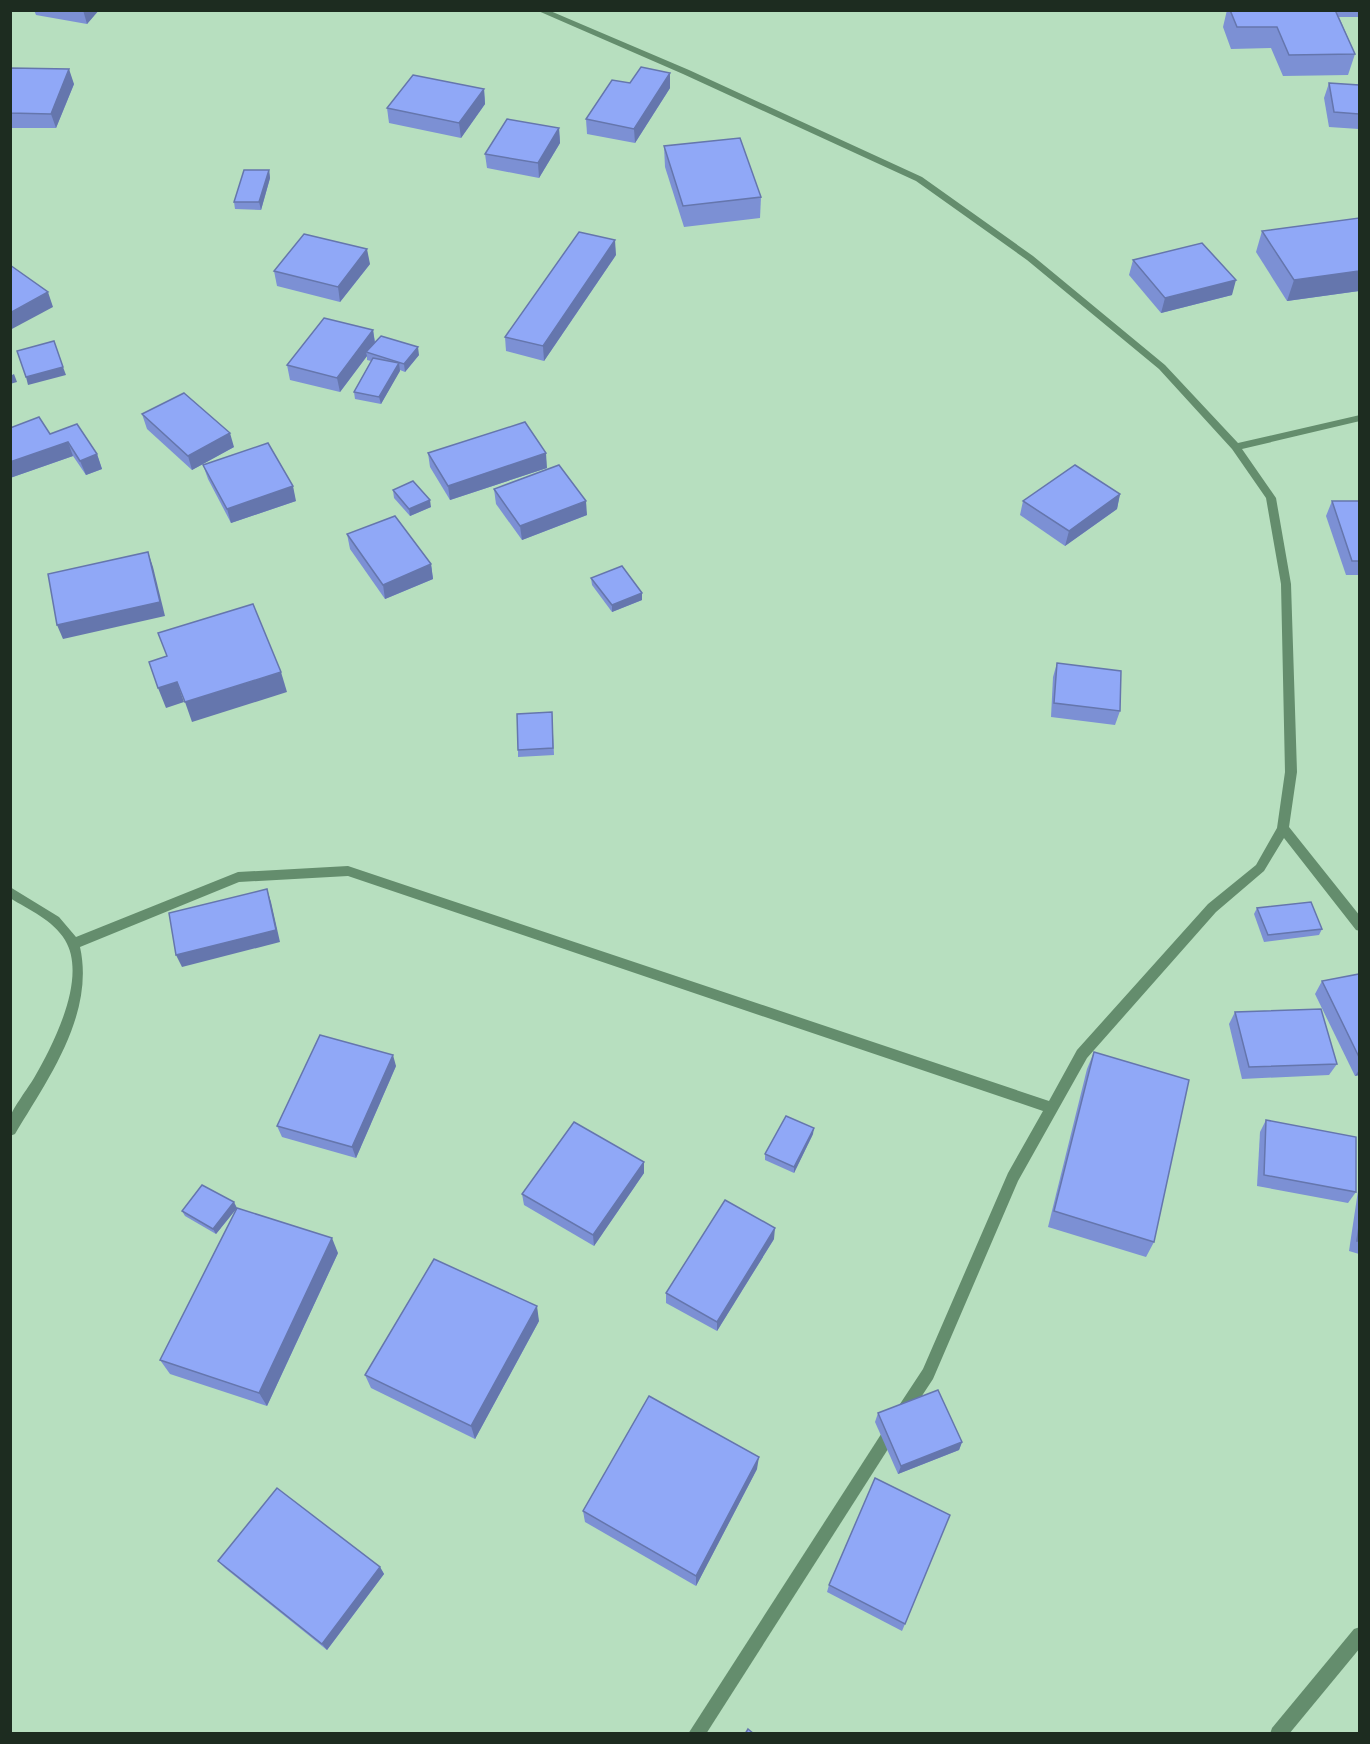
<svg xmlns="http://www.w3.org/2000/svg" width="1370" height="1744" font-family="Cabin,sans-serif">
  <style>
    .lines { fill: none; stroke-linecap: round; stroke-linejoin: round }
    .street { fill: #648d6d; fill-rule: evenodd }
    .wall { fill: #7c90d4 }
    .shaded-wall { fill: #6576ad }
    .building { fill: #90a8f7; stroke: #6576ad; stroke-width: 1.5 }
  </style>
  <rect width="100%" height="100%" fill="#b7dfbf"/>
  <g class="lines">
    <g class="street">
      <path d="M536,10H548L689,70L922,177L1033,256L1165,365L1238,443L1360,415V421L1242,449L1276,498L1291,584L1297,772L1289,827L1360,916V931L1356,930L1284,838L1264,871L1216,912L1087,1058L1018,1181L933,1379L908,1417L903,1419L898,1417L896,1412L898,1407L923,1369L1008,1173L1043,1111L348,876L239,882L80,947C95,1014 48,1079 15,1134L10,1136C10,1130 9,1123 10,1117C13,1108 28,1088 34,1078C53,1045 88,978 65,940C53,920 29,910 10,898V887L59,917L76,937L238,872L348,866L1049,1101L1077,1050L1208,904L1256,865L1277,828L1285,772L1281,584L1266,498L1232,449L1159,369L1027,260L916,181L683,74Z"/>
      <polygon points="892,1423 897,1425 899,1430 897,1435 706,1734 688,1734 887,1425"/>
      <polygon points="1360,1627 1360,1648 1289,1734 1270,1734 1272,1728 1354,1629"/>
    </g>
  </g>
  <g class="wall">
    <polygon points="34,10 99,10 87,24 36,15"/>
    <polygon points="1227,10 1359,10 1359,17 1339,17 1355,54 1348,75 1283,76 1271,48 1231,49 1223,27"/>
    <polygon points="10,68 74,84 56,128 10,128"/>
    <polygon points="630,83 670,88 635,143 587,134 586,119"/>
    <polygon points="1329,83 1359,85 1359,129 1329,127 1324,98"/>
    <polygon points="484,89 485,104 461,138 389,123 387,108"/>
    <polygon points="559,128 560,143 539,178 487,168 485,154"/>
    <polygon points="664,146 761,197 760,218 684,227 665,167"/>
    <polygon points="269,170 270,178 261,210 235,209 234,202"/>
    <polygon points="1359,218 1359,291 1287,301 1256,252 1262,231"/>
    <polygon points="616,255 544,361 506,351 505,337"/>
    <polygon points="1133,260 1232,295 1161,313 1129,275"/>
    <polygon points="370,264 340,302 277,286 274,271"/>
    <polygon points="373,330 375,342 419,355 405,372 400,370 381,404 355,399 354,392 371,361 367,360 367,356 340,392 290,380 287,365"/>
    <polygon points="142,414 234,447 192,470 147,429"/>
    <polygon points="10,428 50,434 97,454 102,469 86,475 73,456 10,478"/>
    <polygon points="428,453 547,468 450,500 430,467"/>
    <polygon points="203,465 296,501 231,523 208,479"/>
    <polygon points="494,489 587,515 522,540 496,504"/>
    <polygon points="393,490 431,507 410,516 394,498"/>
    <polygon points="1120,494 1117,509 1065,546 1020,515 1023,501"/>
    <polygon points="1332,501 1359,501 1359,575 1346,575 1326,516"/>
    <polygon points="347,534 431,564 433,579 385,599 350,549"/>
    <polygon points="591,578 642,593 642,600 612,612 592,585"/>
    <polygon points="1057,663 1120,711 1115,725 1051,717 1053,677"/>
    <polygon points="552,712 554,755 518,757 518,750"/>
    <polygon points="1257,908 1322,929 1319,935 1264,942 1254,914"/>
    <polygon points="1359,974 1359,1075 1355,1076 1315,994 1322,981"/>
    <polygon points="1235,1012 1337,1064 1329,1075 1242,1079 1229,1024"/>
    <polygon points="1094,1052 1154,1242 1146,1257 1048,1227 1087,1069"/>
    <polygon points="396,1066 356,1158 282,1137 277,1126"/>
    <polygon points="1266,1120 1356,1192 1348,1203 1257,1186 1260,1132"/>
    <polygon points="813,1134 794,1173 765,1160 765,1154"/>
    <polygon points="644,1162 644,1173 594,1246 524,1205 522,1194"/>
    <polygon points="1359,1184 1359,1254 1349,1251"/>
    <polygon points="237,1208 216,1234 185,1216 182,1211"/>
    <polygon points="774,1239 717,1331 666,1303 666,1293"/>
    <polygon points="338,1253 267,1406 170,1374 160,1360"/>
    <polygon points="539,1321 475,1439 371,1388 365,1375"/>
    <polygon points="878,1413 962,1442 959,1450 898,1474 875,1422"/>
    <polygon points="757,1469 696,1586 585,1522 583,1511"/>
    <polygon points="218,1561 380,1567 384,1574 327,1650 225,1568"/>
    <polygon points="829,1585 905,1624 902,1631 827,1592"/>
  </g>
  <g class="shaded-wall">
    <polygon points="83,10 99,10 87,24"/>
    <polygon points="69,69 74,84 56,128 51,114"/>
    <polygon points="670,73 670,88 635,143 634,129"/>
    <polygon points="484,89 485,104 461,138 459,123"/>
    <polygon points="559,128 560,143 539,178 538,163"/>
    <polygon points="269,170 270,178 261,210 259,202"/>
    <polygon points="615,240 616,255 544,361 543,346"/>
    <polygon points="367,249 370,264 340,302 338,287"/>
    <polygon points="1359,271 1359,291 1287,301 1294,280"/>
    <polygon points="1236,280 1232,295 1161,313 1165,298"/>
    <polygon points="48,292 53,307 10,330 10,313"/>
    <polygon points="373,330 375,344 366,352 367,356 340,392 337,378"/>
    <polygon points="418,347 419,355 405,372 404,364"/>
    <polygon points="399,363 400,371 381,404 379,397"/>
    <polygon points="63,367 66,375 28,385 26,377"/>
    <polygon points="14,374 17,382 10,384 10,376"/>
    <polygon points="230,433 234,447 192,470 188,456"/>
    <polygon points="68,442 73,456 10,478 10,462"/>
    <polygon points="546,453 547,468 450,500 448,486"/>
    <polygon points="97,454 102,469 86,475 80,461"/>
    <polygon points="293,486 296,501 231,523 227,509"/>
    <polygon points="1120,494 1117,509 1065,546 1069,531"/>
    <polygon points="430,500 431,507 410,516 409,509"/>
    <polygon points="586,501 587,515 522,540 520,526"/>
    <polygon points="148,552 153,567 165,616 63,639 57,625"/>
    <polygon points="431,564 433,579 385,599 383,585"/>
    <polygon points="642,593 642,600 612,612 612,605"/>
    <polygon points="281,672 287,692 192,722 185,702"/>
    <polygon points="177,682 184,702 166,708 158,688"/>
    <polygon points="267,889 271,902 280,942 182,967 176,955"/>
    <polygon points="393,1055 396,1066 356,1158 352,1147"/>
    <polygon points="1359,1070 1359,1075 1355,1076"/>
    <polygon points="814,1128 813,1134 794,1173 794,1167"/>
    <polygon points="644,1162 644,1173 594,1246 593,1235"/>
    <polygon points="234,1202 237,1208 216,1234 213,1229"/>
    <polygon points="775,1228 774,1239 717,1331 717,1322"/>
    <polygon points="332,1238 338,1253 267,1406 259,1393"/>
    <polygon points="537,1306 539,1321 475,1439 471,1426"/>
    <polygon points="962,1442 959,1450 898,1474 901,1466"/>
    <polygon points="759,1457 757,1469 696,1586 696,1576"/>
    <polygon points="380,1567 384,1574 327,1650 322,1644"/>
  </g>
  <g class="building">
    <polygon points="1230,10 1335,10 1355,54 1289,55 1277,27 1237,27"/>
    <polygon points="641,67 670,73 634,129 586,119 612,80 630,83"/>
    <polygon points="10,68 69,69 51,114 10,113"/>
    <polygon points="413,75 484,89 459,123 387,108"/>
    <polygon points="1329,83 1359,85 1359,114 1334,112"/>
    <polygon points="507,119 559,128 538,163 485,154"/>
    <polygon points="740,138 761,197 683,206 664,146"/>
    <polygon points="244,170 269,170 259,202 234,202"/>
    <polygon points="1359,218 1359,271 1294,280 1262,231"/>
    <polygon points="579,232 615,240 543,346 505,337"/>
    <polygon points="304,234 367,249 338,287 274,271"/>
    <polygon points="1202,243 1236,280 1165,298 1133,260"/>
    <polygon points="10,265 48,292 10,313"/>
    <polygon points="324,318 373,330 337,378 287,365"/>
    <polygon points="381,336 418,347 404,364 366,352"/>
    <polygon points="54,341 63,367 26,377 17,351"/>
    <polygon points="373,358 399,363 379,397 354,392"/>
    <polygon points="184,393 230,433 188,456 142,414"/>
    <polygon points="39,417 50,434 77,424 97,454 80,461 68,442 10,462 10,428"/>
    <polygon points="525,422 546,453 448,486 428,453"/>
    <polygon points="268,443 293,486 227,509 203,465"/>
    <polygon points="559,465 586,501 520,526 494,489"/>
    <polygon points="1075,465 1120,494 1069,531 1023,501"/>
    <polygon points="413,481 430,500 409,509 393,490"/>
    <polygon points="1332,501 1359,501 1359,561 1352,561"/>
    <polygon points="395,516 431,564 383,585 347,534"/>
    <polygon points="148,552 160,602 57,625 48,574"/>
    <polygon points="622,566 642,593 612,605 591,578"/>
    <polygon points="253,604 281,672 185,702 177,682 158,688 149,662 167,656 158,633"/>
    <polygon points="1057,663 1121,671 1120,711 1054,703"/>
    <polygon points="552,712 553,748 518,750 517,714"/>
    <polygon points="267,889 276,930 176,955 169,913"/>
    <polygon points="1311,902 1322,929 1268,935 1257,908"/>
    <polygon points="1359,974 1359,1057 1322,981"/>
    <polygon points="1321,1009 1337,1064 1249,1067 1235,1012"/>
    <polygon points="320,1035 393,1055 352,1147 277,1126"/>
    <polygon points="1094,1052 1189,1080 1154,1242 1054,1211"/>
    <polygon points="786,1116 814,1128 794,1167 765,1154"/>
    <polygon points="1266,1120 1356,1137 1356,1192 1264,1175"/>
    <polygon points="574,1122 644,1162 593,1235 522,1194"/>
    <polygon points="202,1185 234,1202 213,1229 182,1211"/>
    <polygon points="725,1200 775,1228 717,1322 666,1293"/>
    <polygon points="237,1208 332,1238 259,1393 160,1360"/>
    <polygon points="1359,1226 1359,1241 1357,1241"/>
    <polygon points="434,1259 537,1306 471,1426 365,1375"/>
    <polygon points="938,1390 962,1442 901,1466 878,1413"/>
    <polygon points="649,1396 759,1457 696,1576 583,1511"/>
    <polygon points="875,1478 950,1515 905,1624 829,1585"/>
    <polygon points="277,1488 380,1567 322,1644 218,1561"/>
    <polygon points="748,1729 754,1734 745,1734"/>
  </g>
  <rect width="1370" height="1744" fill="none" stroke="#1d2c20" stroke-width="24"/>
</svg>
